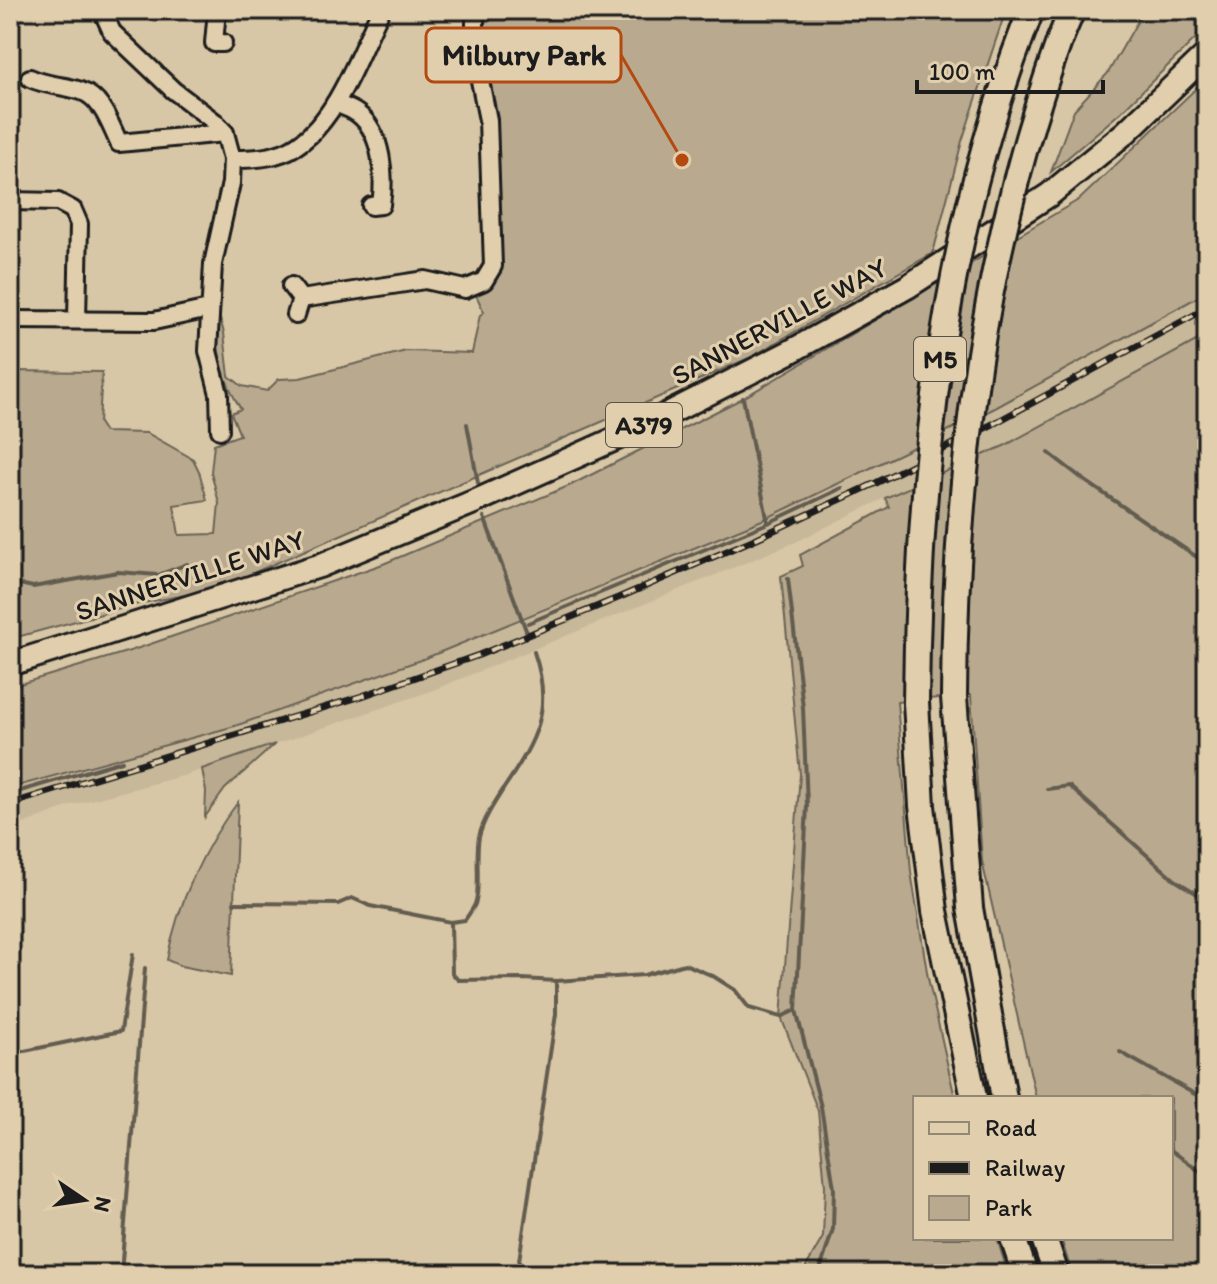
<svg xmlns="http://www.w3.org/2000/svg" width="1217" height="1284" font-family="Itim,sans-serif">
  <style>
    .built { fill: #c8b89a }
    .green { fill: #b9aa8f; stroke: #6a6356; stroke-width: 2 }
    .lines { fill: none; stroke-linecap: round; stroke-linejoin: round }
    .stream { stroke: #625b50; stroke-width: 4 }
    .minor-casing { stroke: #1c1c1c; stroke-width: 22 }
    .major-casing { stroke: #1c1c1c; stroke-width: 28 }
    .highway-casing { stroke: #1c1c1c; stroke-width: 30 }
    .minor { stroke: #e0ceac; stroke-width: 16 }
    .major { stroke: #e0ceac; stroke-width: 22 }
    .highway { stroke: #e0ceac; stroke-width: 24 }
    .rail-casing { stroke: #1c1c1c; stroke-width: 7 }
    .rail { stroke: #e0ceac; stroke-width: 4; stroke-dasharray: 12; stroke-linecap: butt }
    .highway-bridge-casing { stroke: #1c1c1c; stroke-width: 30; stroke-linecap: butt }
    .highway-bridge { stroke: #e0ceac; stroke-width: 24 }
    .labels { text-anchor: middle; dominant-baseline: central; stroke-width: 6; stroke-linejoin: round; paint-order: stroke }
    .shield { fill: #e0ceac; stroke: #575147; stroke-width: 2 }
    .shield-label { font-size: 26px; font-weight: bold; fill: #1c1c1c }
    .street-label { font-size: 28px; fill: #1c1c1c; stroke: #e0ceac }
    .leader { fill: none; stroke: #b54a10; stroke-width: 3 }
    .callout-dot { fill: #b54a10; stroke: #e0ceac; stroke-width: 3 }
    .callout { fill: #e0ceac; stroke: #b54a10; stroke-width: 3 }
    .callout-label { font-size: 30px; text-anchor: middle; font-weight: bold; fill: #1c1c1c }
  </style>
  <rect width="100%" height="100%" fill="#d8c7a6"/>
  <filter id="ink" filterUnits="userSpaceOnUse"><feTurbulence type="fractalNoise" baseFrequency=".0125" numOctaves="2"/><feDisplacementMap in="SourceGraphic" scale="16" xChannelSelector="R" yChannelSelector="G"/><feConvolveMatrix kernelMatrix="1 2 1 2 8 2 1 2 1" color-interpolation-filters="sRGB"/></filter>
  <g filter="url(#ink)">
    <polygon class="built" points="1207,292 1207,335 1006,445 905,488 796,542 431,691 186,775 72,805 10,829 10,788 235,726 426,658 767,518 995,408"/>
    <g class="green">
      <path d="M480,10H1006L962,141L933,253L749,358L216,589L138,604L10,639V371L102,372L99,423L105,432L147,433L193,459L199,471L207,500L174,505L179,535L216,534L219,503L211,472L214,444L240,435L231,413L241,409C221,378 219,355 214,320L220,319L224,333L229,376L242,386L267,391L279,379L300,378L406,351L472,353L480,315L484,312L475,293L491,283Z"/>
      <polygon points="1144,10 1207,10 1207,27 1121,112 1051,172 1074,110 1108,73"/>
      <polygon points="1207,78 1207,292 1187,303 995,408 767,518 426,658 235,726 10,788 10,687 133,650 383,564 571,485 743,398 1080,199"/>
      <polygon points="1207,335 1207,1274 1072,1274 1061,1238 1171,1238 1171,1098 1036,1098 982,861 971,695 897,702 911,872 928,978 955,1098 915,1098 915,1238 997,1238 1008,1274 802,1274 823,1237 825,1186 818,1111 781,1017 800,774 781,576 803,566 800,555 889,507 885,498 1006,445"/>
      <polygon points="275,744 225,789 205,817 206,791 202,769"/>
      <path d="M238,802L231,976L181,966L167,960C177,905 204,846 238,802Z"/>
    </g>
    <g class="lines">
      <g class="stream">
        <polyline points="743,398 768,523"/>
        <polyline points="467,424 478,483"/>
        <polyline points="1049,453 1084,480 1207,564"/>
        <polyline points="484,517 527,633"/>
        <polyline points="788,579 803,708 807,806 796,1010 821,1107 834,1188 833,1229 820,1270 817,1274"/>
        <polyline points="10,582 33,587 118,572 158,575 187,564"/>
        <polyline points="528,623 768,523 842,488"/>
        <polyline points="1047,789 1069,786 1175,880 1207,900"/>
        <polyline points="10,794 122,761"/>
        <polyline points="234,903 338,904 352,898 370,906 451,922"/>
        <polyline points="556,981 644,975 685,964 713,976 735,990 749,1008 781,1017 796,1010"/>
        <polyline points="1120,1052 1207,1101"/>
        <polyline points="10,1054 121,1031 133,954"/>
        <polyline points="1171,1150 1207,1177"/>
        <polyline points="121,1274 145,968"/>
        <path d="M517,1274L556,1014V981L523,979L458,980L452,973L451,922L465,920C468,915 473,909 475,904C481,890 475,855 479,837C483,820 495,802 504,788C536,740 554,710 534,652"/>
      </g>
      <g class="minor-casing">
        <g id="minor">
          <polyline points="102,10 112,32 173,90 215,122 225,133 232,159 231,183 213,264 208,351 219,394 220,430"/>
          <polyline points="217,10 214,43 223,43"/>
          <path d="M30,78C46,86 64,85 81,91C102,98 110,124 119,143L225,133"/>
          <path d="M335,103C342,106 352,109 358,114C383,133 385,177 381,205L371,206"/>
          <path d="M232,159C246,159 261,159 275,155C331,142 357,56 381,10"/>
          <polyline points="10,201 58,202 73,210 79,224 77,320"/>
          <polyline points="291,286 301,299"/>
          <polyline points="296,315 301,299 425,280 465,289 484,281 493,266 488,120 475,56 475,10"/>
          <polyline points="10,320 154,321 209,309"/>
        </g>
      </g>
      <g class="major-casing">
        <polyline id="major" points="10,664 319,566 476,501 642,427 788,353 907,287 1049,195 1126,132 1207,54"/>
      </g>
      <g class="highway-casing">
        <g id="highway">
          <polyline points="1025,26 1031,10"/>
          <polyline points="1060,39 1072,10"/>
          <polyline points="954,697 970,908 1004,1098"/>
          <polyline points="916,702 922,806 935,911 974,1098"/>
          <polyline points="1013,1238 1025,1274"/>
          <polyline points="1044,1238 1056,1274"/>
        </g>
      </g>
      <use href="#minor" class="minor"/>
      <use href="#major" class="major"/>
      <use href="#highway" class="highway"/>
      <g class="rail-casing">
        <polyline id="rail" points="10,804 362,696 479,655 618,598 757,538 876,483 993,424 1207,308"/>
      </g>
      <use href="#rail" class="rail"/>
      <g class="highway-bridge-casing">
        <g id="highway-bridge">
          <path d="M954,697C955,470 983,253 1060,39"/>
          <path d="M916,702C918,473 942,240 1025,26"/>
        </g>
      </g>
      <use href="#highway-bridge" class="highway-bridge"/>
    </g>
  </g>
  <g class="labels">
    <g class="shield">
      <rect x="914" y="337" width="52" height="44" rx="6"/>
      <rect x="606" y="403" width="76" height="44" rx="6"/>
    </g>
    <g class="shield-label">
      <text x="940" y="359">M5</text>
      <text x="644" y="425">A379</text>
    </g>
    <g class="street-label">
      <text transform="translate(779 321) rotate(-28)">SANNERVILLE WAY</text>
      <text transform="translate(190 575) rotate(-18)">SANNERVILLE WAY</text>
    </g>
  </g>
  <path class="leader" d="M682 160L621 55"/>
  <circle class="callout-dot" cx="682" cy="160" r="8"/>
  <rect class="callout" x="426" y="28" width="195" height="54" rx="8"/>
  <g class="callout-label">
    <text x="524" y="65">Milbury Park</text>
  </g>
  <rect width="1217" height="1284" fill="none" stroke="#e0ceac" stroke-width="40"/>
  <rect x="20" y="20" width="1177" height="1244" fill="none" stroke="#1c1c1c" stroke-width="3" filter="url(#ink)"/>
  <rect x="913" y="1096" width="260" height="144" fill="#e0ceac" stroke="#928772" stroke-width="2"/>
  <rect x="929" y="1122" width="40" height="12" fill="#e0ceac" stroke="#928772" stroke-width="2"/>
  <text x="985" y="1136" font-size="24" fill="#1c1c1c">Road</text>
  <rect x="929" y="1162" width="40" height="12" fill="#1c1c1c" stroke="#928772" stroke-width="2"/>
  <text x="985" y="1176" font-size="24" fill="#1c1c1c">Railway</text>
  <rect x="929" y="1196" width="40" height="24" fill="#b9aa8f" stroke="#928772" stroke-width="2"/>
  <text x="985" y="1216" font-size="24" fill="#1c1c1c">Park</text>
  <g transform="translate(84 1200) rotate(103)" stroke="#e0ceac" stroke-width="6" paint-order="stroke">
  <path d="M0-6L14 30L0 20L-14 30Z" fill="#1c1c1c"/>
  <text y="-12" font-size="22" font-weight="bold" text-anchor="middle" fill="#1c1c1c">N</text>
  </g>
  <path d="M917 80v12h186v-12" fill="none" stroke="#1c1c1c" stroke-width="4"/>
  <text x="929" y="80" font-size="24" fill="#1c1c1c" stroke="#e0ceac" stroke-width="6" paint-order="stroke">100 m</text>
</svg>
